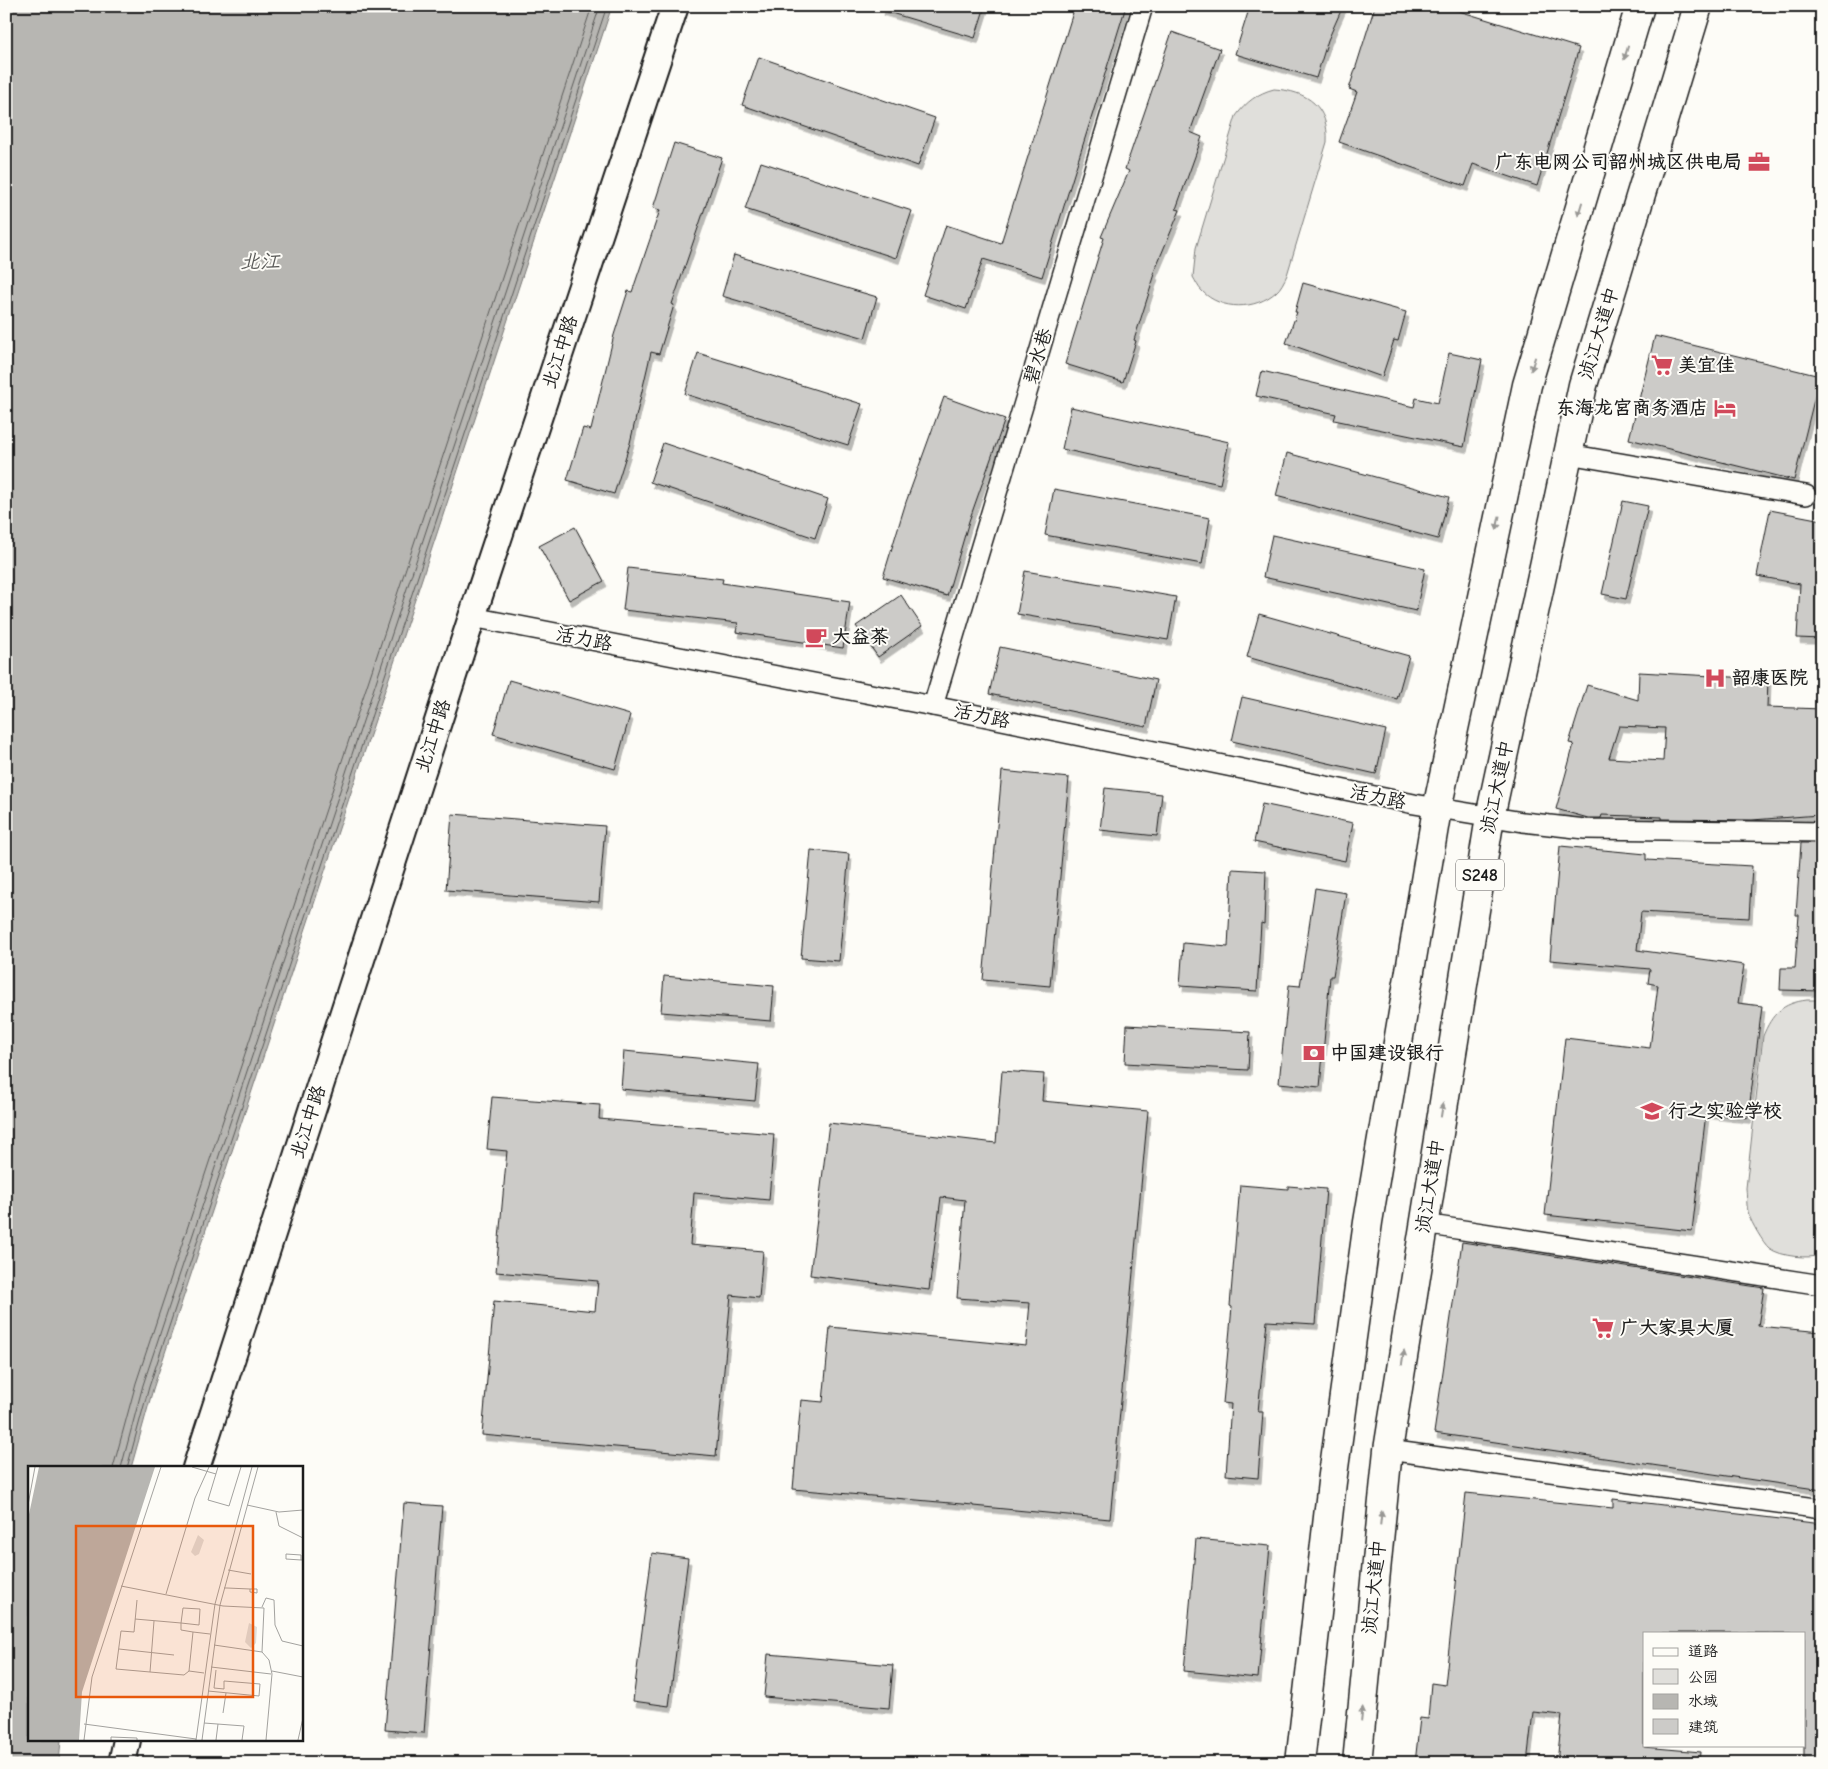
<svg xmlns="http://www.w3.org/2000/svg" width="1828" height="1769" font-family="'Comic Neue','LXGW WenKai TC',sans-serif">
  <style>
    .green { fill: #e0dfdb; stroke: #7e7e7c }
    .water { fill: #b7b6b2; stroke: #797876 }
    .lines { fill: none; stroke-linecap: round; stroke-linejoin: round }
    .shore { stroke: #5a5a58; stroke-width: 1 }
    .building { fill: #cccbc8; stroke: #1c1c1c; fill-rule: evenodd; filter: url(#shadow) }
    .street-casing { stroke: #1c1c1c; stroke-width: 22 }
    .secondary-casing { stroke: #1c1c1c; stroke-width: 30 }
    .primary-casing { stroke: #1c1c1c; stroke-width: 31 }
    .street { stroke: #fdfcf7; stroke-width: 19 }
    .secondary { stroke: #fdfcf7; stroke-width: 26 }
    .primary { stroke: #fdfcf7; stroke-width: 28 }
    .oneway { fill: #989794 }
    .labels { text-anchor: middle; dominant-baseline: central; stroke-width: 4; stroke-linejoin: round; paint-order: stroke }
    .shield { fill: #fdfcf7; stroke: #605f5e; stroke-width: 1 }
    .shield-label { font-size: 18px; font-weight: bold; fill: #1c1c1c }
    .poi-label { font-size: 19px; font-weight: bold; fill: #1c1c1c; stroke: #fdfcf7; text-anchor: start }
    .street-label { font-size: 19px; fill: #1c1c1c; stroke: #fdfcf7 }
    .water-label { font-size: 20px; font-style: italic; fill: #5a5a58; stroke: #fdfcf7 }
    .inset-road { fill: none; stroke: #a3a29f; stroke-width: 1 }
    .view { fill: #e8590c; fill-opacity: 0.15; stroke: #e8590c; stroke-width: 2.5 }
    .inset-edge { fill: none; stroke: #1c1c1c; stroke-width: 2.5 }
  </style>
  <defs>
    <filter id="shadow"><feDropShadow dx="3" dy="5.5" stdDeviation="0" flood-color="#0004"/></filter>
  </defs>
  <rect width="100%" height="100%" fill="#fdfcf7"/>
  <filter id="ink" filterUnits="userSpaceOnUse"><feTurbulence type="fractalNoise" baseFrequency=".02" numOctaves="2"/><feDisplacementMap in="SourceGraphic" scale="10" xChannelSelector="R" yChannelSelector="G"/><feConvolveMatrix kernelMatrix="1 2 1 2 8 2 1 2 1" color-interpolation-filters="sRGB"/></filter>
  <g filter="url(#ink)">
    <g class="green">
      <path d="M1274,89C1308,91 1329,107 1327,142L1287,275C1284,281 1281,288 1276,292C1256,310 1221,311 1202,291C1198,287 1196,282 1193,277L1196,248L1236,116C1246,102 1258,93 1274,89Z"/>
      <path d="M1807,1000H1822V1255C1808,1259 1781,1257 1769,1248C1763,1243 1751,1222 1749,1215C1746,1206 1747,1197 1746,1188L1763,1036C1772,1014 1782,1003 1807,1000Z"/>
    </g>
    <polygon class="water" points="6,6 612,6 153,1389 131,1468 29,1468 29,1740 61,1740 59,1763 6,1763"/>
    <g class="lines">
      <g class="shore">
        <polyline points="113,1468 136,1383 592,6"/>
        <polyline points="121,1468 143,1385 600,6"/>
        <polyline points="127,1468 149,1387 607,6"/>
      </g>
    </g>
    <g class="building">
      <polygon points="882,6 985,6 975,38 881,10"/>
      <polygon points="1075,6 1126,6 1042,277 983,259 966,309 923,295 946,225 1001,243"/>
      <polygon points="1250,6 1343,6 1328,40 1316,78 1235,54"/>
      <polygon points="1375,6 1443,6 1579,48 1537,186 1473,164 1465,186 1339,142 1357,92 1349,89"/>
      <polygon points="1172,32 1220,49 1190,132 1202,137 1176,209 1180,210 1153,274 1155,274 1134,340 1136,341 1123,382 1065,364 1104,238 1101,237 1129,171 1125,169"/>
      <polygon points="759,57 935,118 918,166 742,105"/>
      <polygon points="674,143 722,158 672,304 674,305 659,354 651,352 630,443 614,494 567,480 583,428 591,430 614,335 628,291 632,292 660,210 653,208"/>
      <polygon points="761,162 912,211 896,258 745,209"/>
      <polygon points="734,255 877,297 865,338 722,296"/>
      <polygon points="1303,283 1406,312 1398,341 1394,340 1382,377 1286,343 1297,312 1295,312"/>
      <polygon points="1655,336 1820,376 1794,480 1629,439"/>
      <polygon points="698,353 862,404 848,445 685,394"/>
      <polygon points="1449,353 1482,360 1464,447 1334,420 1336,414 1256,396 1262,371 1414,407 1416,398 1438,403"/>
      <polygon points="944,397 1005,419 969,521 947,596 883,577 906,502"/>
      <polygon points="1071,407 1229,442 1220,484 1062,449"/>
      <polygon points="663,443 828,499 815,538 650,482"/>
      <polygon points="1287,453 1449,497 1438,539 1276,496"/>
      <polygon points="1054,489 1210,518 1202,564 1045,535"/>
      <polygon points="1623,501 1648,506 1626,599 1602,594"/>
      <polygon points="1770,510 1822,520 1822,639 1797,638 1800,584 1757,576"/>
      <polygon points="575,527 604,581 569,600 539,546"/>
      <polygon points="1272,535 1425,569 1416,611 1263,577"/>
      <polygon points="628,568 723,579 722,583 850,602 843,648 736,632 738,623 623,610"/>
      <polygon points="1025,571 1176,597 1168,640 1017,614"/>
      <polygon points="901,595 922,626 878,657 856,626"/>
      <polygon points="1259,614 1409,656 1397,699 1247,657"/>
      <polygon points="1000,647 1156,680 1146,727 989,694"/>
      <path d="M1639,672L1768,679L1767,707L1822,709V735H1817V789L1819,815L1752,820L1662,819V817L1602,815L1601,818H1588L1556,809L1574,744L1569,743L1587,685L1638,700ZM1619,726L1665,728L1663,761L1609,758Z"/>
      <polygon points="509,680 630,715 615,769 493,734"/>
      <polygon points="1242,697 1386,730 1376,774 1232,741"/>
      <polygon points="1002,771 1069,778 1050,986 983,980"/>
      <polygon points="1105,788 1162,794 1157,836 1100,830"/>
      <polygon points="1262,804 1353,823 1345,861 1254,842"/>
      <polygon points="452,814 605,826 599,902 446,890"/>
      <polygon points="1801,843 1822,843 1822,991 1780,990 1781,968 1795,968 1799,915 1796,915"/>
      <polygon points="1560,846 1646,854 1646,860 1752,866 1749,918 1641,912 1637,950 1744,965 1738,1003 1762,1006 1748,1118 1706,1113 1692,1231 1545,1215 1565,1038 1650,1048 1658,985 1648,983 1650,969 1550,960"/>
      <polygon points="811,850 849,854 839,961 801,958"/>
      <polygon points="1232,869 1266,871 1264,924 1261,923 1257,991 1180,986 1183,943 1228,947"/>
      <polygon points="1315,888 1346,893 1333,976 1330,976 1320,1087 1279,1083 1289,985 1300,986"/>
      <polygon points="664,976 774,986 771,1021 661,1012"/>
      <polygon points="1127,1025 1250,1032 1248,1070 1125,1063"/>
      <polygon points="624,1051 759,1064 755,1101 621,1089"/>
      <polygon points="1002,1071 1044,1074 1042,1101 1148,1111 1110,1519 973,1506 973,1505 793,1489 801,1400 823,1402 830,1327 1026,1346 1030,1303 957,1298 965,1200 941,1197 929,1290 810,1275 829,1123 996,1143"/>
      <polygon points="492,1097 600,1105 599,1119 774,1134 769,1200 694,1193 690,1245 763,1251 759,1298 731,1295 716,1456 482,1435 494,1301 595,1311 598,1281 496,1272 507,1151 487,1149"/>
      <polygon points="1240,1185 1288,1189 1288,1186 1326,1189 1315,1324 1267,1321 1258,1412 1263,1412 1258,1478 1226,1475 1231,1404 1223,1403 1232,1307 1230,1306"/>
      <polygon points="1462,1242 1764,1288 1758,1326 1822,1332 1822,1490 1434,1433"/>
      <polygon points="1466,1493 1613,1508 1613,1499 1822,1524 1822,1763 1804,1763 1804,1633 1644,1633 1644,1747 1701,1752 1700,1763 1557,1763 1562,1715 1533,1712 1527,1763 1415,1763 1420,1718 1428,1719 1431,1683 1445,1685"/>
      <polygon points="404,1503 442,1506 424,1733 385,1730"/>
      <polygon points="1196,1539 1270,1546 1258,1678 1184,1671"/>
      <polygon points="652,1553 688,1558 669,1706 633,1701"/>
      <polygon points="768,1654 893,1665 889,1708 764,1697"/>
    </g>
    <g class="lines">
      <g class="street-casing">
        <g id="street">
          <polyline points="1568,454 1806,495"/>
          <polyline points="472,617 933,706 1414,804 1523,822 1585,829 1822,832"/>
          <polyline points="933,706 1143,6"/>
          <polyline points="1424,1224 1822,1285"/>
          <polyline points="1388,1450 1822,1509"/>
        </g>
      </g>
      <g class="secondary-casing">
        <g id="secondary">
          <polyline points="196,1468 472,617 675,6"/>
          <polyline points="122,1763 127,1740"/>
        </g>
      </g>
      <g class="primary-casing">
        <g id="primary">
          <polyline points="1300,1763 1332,1482 1368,1222 1437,809 1527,385 1640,6"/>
          <polyline points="1357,1763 1388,1450 1490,817 1583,385 1698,6"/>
        </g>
      </g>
      <use href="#street" class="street"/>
      <use href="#secondary" class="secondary"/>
      <use href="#primary" class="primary"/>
    </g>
    <defs><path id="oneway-solid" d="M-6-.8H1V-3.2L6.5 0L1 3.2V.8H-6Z" transform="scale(1.25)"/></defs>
    <g class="oneway">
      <use href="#oneway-solid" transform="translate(1626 53) rotate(107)"/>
      <use href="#oneway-solid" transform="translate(1580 209) rotate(107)"/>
      <use href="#oneway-solid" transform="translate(1533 364) rotate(107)"/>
      <use href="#oneway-solid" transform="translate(1498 523) rotate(102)"/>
      <use href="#oneway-solid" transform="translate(1442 1110) rotate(-81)"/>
      <use href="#oneway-solid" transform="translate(1403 1357) rotate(-81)"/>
      <use href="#oneway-solid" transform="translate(1381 1518) rotate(-84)"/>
      <use href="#oneway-solid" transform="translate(1362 1714) rotate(-84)"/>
    </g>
  </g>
  <defs>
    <g id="office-bare" transform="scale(1.725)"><path d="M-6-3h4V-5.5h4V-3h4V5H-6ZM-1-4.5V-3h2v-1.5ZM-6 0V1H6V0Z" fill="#d1495b" stroke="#fdfcf7" stroke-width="2.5" paint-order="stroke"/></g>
    <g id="supermarket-bare" transform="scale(1.725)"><path d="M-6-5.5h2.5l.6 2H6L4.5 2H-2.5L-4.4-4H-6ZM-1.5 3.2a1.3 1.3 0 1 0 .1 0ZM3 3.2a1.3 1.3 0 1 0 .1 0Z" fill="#d1495b" stroke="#fdfcf7" stroke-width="2.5" paint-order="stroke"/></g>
    <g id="hotel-bare" transform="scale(1.725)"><path d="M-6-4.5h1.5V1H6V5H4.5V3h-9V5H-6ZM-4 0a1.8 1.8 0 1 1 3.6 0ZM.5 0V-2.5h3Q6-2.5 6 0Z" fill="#d1495b" stroke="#fdfcf7" stroke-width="2.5" paint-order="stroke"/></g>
    <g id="cafe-bare" transform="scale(1.725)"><path d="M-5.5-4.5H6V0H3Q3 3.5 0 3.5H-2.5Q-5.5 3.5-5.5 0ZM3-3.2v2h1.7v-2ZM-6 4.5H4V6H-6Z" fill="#d1495b" stroke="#fdfcf7" stroke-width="2.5" paint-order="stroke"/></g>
    <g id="hospital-bare" transform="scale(1.725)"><path d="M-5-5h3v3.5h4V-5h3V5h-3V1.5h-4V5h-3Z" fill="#d1495b" stroke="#fdfcf7" stroke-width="2.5" paint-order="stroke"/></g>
    <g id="bank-bare" transform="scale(1.725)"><path d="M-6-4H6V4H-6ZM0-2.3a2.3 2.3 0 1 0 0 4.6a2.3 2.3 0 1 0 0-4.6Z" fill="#d1495b" stroke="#fdfcf7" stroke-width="2.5" paint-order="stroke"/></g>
    <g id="school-bare" transform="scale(1.725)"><path d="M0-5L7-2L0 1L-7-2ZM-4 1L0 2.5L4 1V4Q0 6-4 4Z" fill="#d1495b" stroke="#fdfcf7" stroke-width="2.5" paint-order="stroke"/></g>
  </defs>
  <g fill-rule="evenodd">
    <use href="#office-bare" x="1759" y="162"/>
    <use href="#supermarket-bare" x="1662" y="365"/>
    <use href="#hotel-bare" x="1725" y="408"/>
    <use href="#cafe-bare" x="816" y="637"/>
    <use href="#hospital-bare" x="1715" y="678"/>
    <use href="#bank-bare" x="1314" y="1053"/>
    <use href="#school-bare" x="1652" y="1111"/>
    <use href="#supermarket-bare" x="1603" y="1328"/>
  </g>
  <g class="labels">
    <rect class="shield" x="1456" y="859.5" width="48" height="31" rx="4"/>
    <g class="shield-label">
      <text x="1480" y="875">S248</text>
    </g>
    <g class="poi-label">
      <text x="1742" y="162" text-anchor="end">广东电网公司韶州城区供电局</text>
      <text x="1678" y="365">美宜佳</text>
      <text x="1708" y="408" text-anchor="end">东海龙宫商务酒店</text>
      <text x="832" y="637">大益茶</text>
      <text x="1732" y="678">韶康医院</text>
      <text x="1330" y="1053">中国建设银行</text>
      <text x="1668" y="1111">行之实验学校</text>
      <text x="1620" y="1328">广大家具大厦</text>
    </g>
    <g class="street-label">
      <text transform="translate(1599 333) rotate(-73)">浈江大道中</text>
      <text transform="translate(560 352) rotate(-72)">北江中路</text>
      <text transform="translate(1038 356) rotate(-73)">碧水巷</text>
      <text transform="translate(584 639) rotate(11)">活力路</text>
      <text transform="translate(982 716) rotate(12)">活力路</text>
      <text transform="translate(433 736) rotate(-72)">北江中路</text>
      <text transform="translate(1497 787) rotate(-78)">浈江大道中</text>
      <text transform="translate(1378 797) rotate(12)">活力路</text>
      <text transform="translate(308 1122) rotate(-72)">北江中路</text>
      <text transform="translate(1430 1186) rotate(-81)">浈江大道中</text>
      <text transform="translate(1374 1587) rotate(-84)">浈江大道中</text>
    </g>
    <g class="water-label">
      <text x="260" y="261">北江</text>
    </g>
  </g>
  <g transform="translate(28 1466)">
    <rect width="275" height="275" fill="#fdfcf7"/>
    <path d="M170,69L176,74L171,88L167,90L163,86ZM221,157L229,161L228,177L223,182L217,176Z" fill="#e0dfdb"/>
    <path d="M11,1H127L54,226L51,274H0V53Z" fill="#b7b6b2"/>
    <path class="inset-road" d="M164,1L188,8M190,1L180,34L201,40L213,1M0,39L7,1M219,39L251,46L275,44M248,46L251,60L275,72M273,94V89L258,88V93L273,94H275M200,104L223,108M93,120L195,140L236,142L234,186M196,122H199L222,123H229V127L222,126V123M138,128L167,32L181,1M109,134L106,166L93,165L88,203L156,209L161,205M234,141L238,132L246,134L247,159L254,175L275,180M155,142L172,143L171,159L153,157ZM107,153L153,157V164L165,166M186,179L234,186L241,194L244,208L238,274M91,183L146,189M183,201L243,208M244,205L275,211M122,206L126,155M176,207L161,205L165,166L182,168M180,225L231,230L232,218L196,215V223L186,222L188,204M195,247L198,227M176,257L216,260L214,274M56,258L168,273M56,274L64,211L133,1M83,274V271L109,272V274M168,274L187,138L224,1M174,274L192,139L230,1M188,274L190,258M270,274L275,252"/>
    <path class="view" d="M48,60H225V231H48Z"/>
    <rect width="275" height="275" class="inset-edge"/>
  </g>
  <rect width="1828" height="1769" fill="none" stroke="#fdfcf7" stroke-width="25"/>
  <rect x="12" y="12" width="1803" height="1744" fill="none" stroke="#1c1c1c" stroke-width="2" filter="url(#ink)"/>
  <rect x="1643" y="1632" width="162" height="115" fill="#fdfcf7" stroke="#a3a29f"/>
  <rect x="1653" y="1648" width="25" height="8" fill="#fdfcf7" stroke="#a3a29f"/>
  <text x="1688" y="1656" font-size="15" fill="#1c1c1c">道路</text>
  <rect x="1653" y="1669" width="25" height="15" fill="#e0dfdb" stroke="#a3a29f"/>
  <text x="1688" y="1682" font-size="15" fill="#1c1c1c">公园</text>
  <rect x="1653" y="1694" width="25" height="15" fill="#b7b6b2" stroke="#a3a29f"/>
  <text x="1688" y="1706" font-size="15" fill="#1c1c1c">水域</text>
  <rect x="1653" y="1719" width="25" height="15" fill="#cccbc8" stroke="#a3a29f"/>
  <text x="1688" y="1732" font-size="15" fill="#1c1c1c">建筑</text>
</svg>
